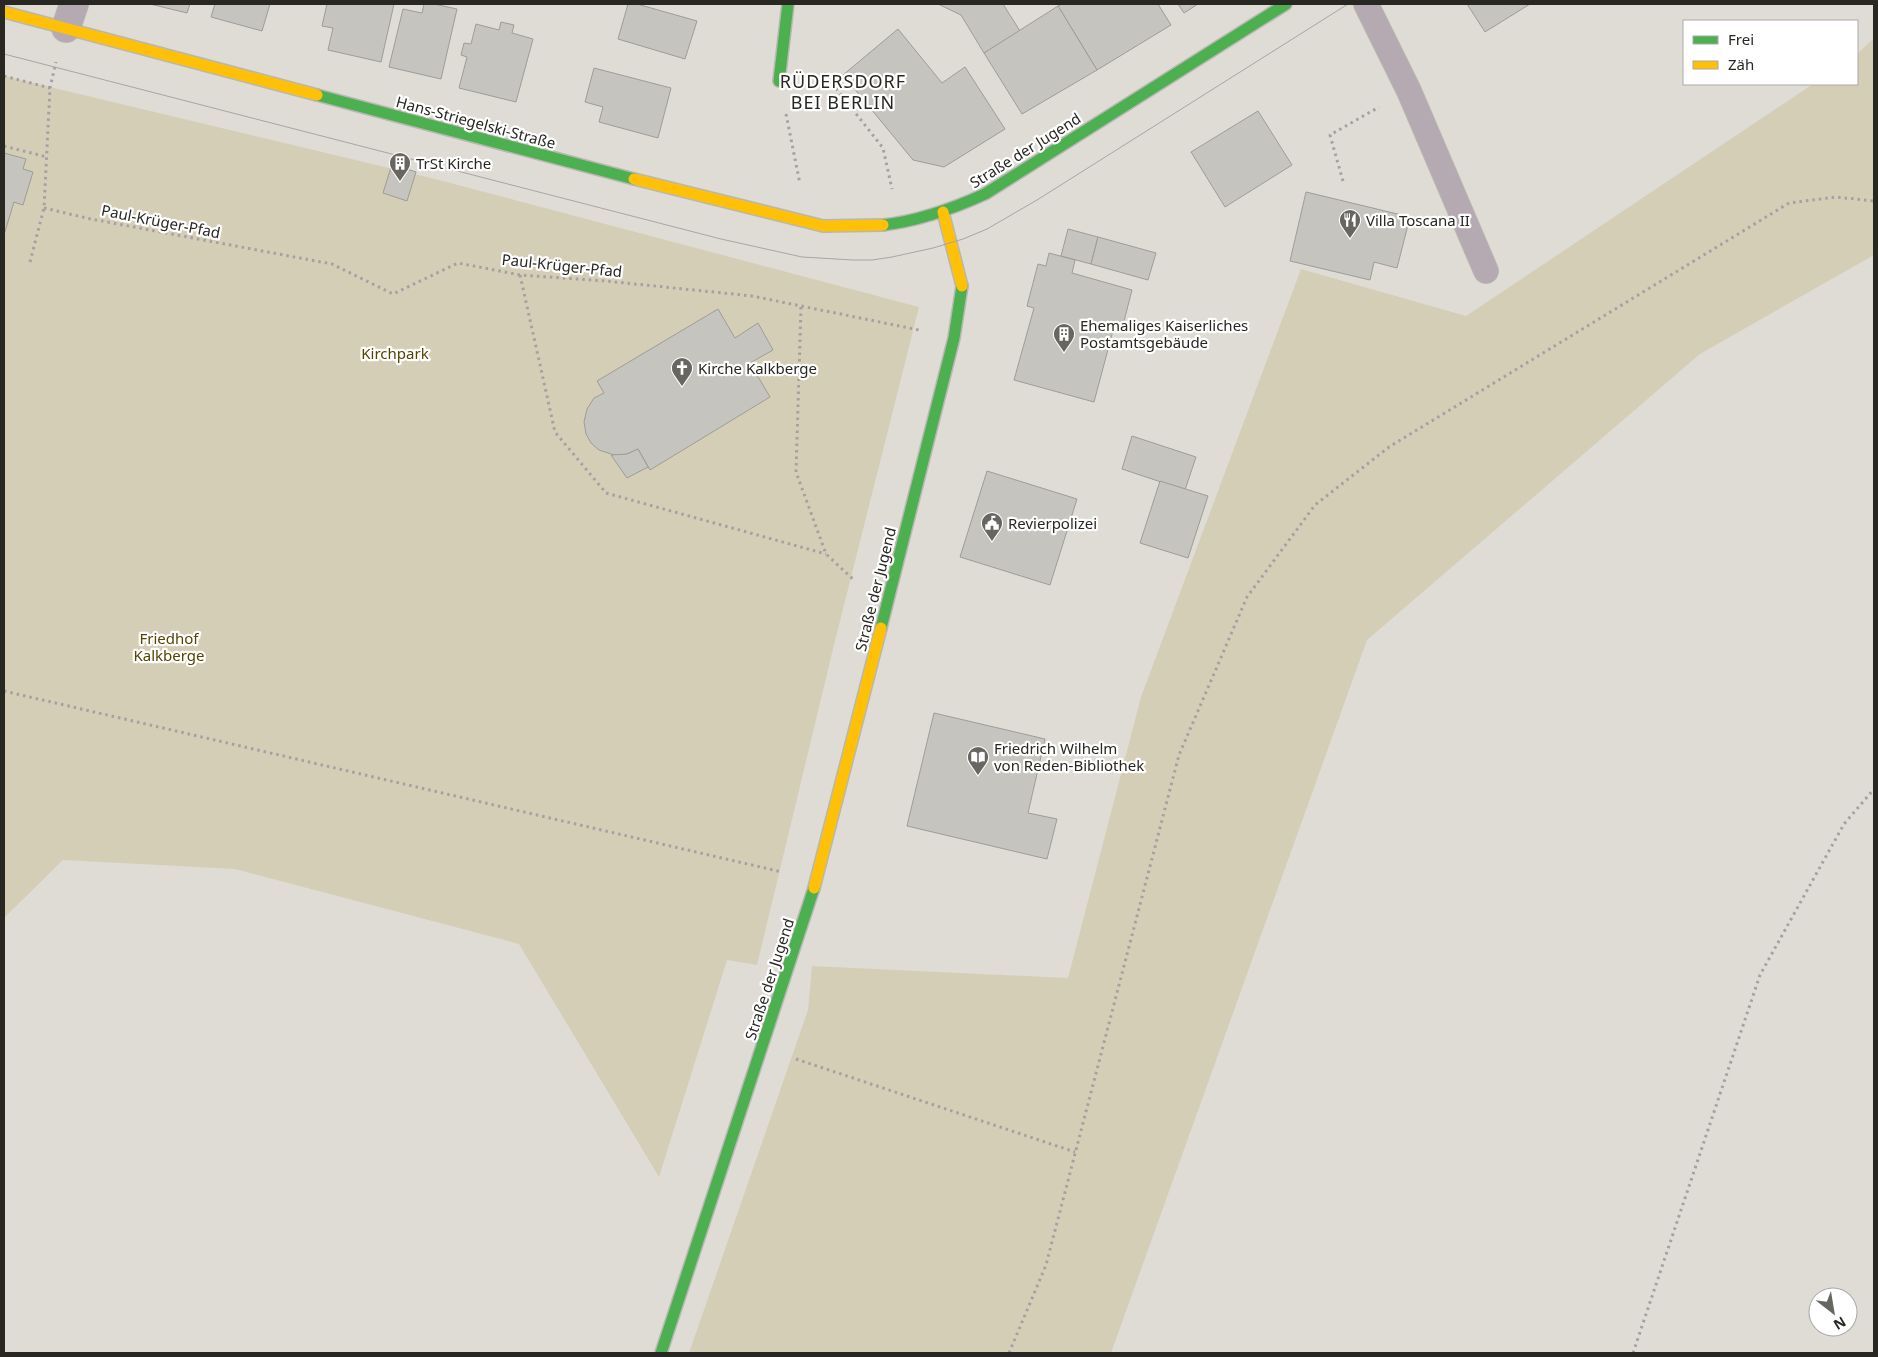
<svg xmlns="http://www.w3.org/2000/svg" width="1878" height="1357" font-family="'Noto Sans',sans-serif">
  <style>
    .green { fill: #d5ceb7 }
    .building { fill: #c5c4be; stroke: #9e9c97 }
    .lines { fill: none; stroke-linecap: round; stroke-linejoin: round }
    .lane-casing { stroke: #b9b7b2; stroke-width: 26 }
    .street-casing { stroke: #b9b7b2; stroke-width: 30 }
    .fast-casing { stroke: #b9b7b2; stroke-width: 14 }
    .slow-casing { stroke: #b9b7b2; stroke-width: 14 }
    .path { stroke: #a79fa2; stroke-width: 3; stroke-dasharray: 2.5 4; stroke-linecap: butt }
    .lane { stroke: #b5aab1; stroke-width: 24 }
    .street { stroke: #b5aab1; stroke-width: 28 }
    .fast { stroke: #4caf50; stroke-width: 11 }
    .slow { stroke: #ffc107; stroke-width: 11 }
    .tram { stroke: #aaa4a4; stroke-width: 1 }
    .labels { text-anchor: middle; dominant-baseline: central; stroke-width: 4.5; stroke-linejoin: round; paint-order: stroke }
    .street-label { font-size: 15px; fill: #282722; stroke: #fff }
    .poi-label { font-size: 15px; fill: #282722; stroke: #fff; text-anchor: start }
    .park-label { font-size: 15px; fill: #534400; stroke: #fff }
    .quarter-label { font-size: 18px; letter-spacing: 1px; fill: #282722; stroke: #fff }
  </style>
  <rect width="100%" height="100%" fill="#dedcd5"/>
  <g class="green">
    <polygon points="1874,38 1874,255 1700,354 1367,640 1111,1353 689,1353 808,1010 812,966 1068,978 1141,697 1301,269 1466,316 1813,84 1857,84 1857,54"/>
    <polygon points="4,76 439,180 919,307 833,649 757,965 727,960 659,1177 519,944 235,869 63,860 4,918"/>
  </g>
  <g class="building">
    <polygon points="150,4 190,4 187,13"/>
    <polygon points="215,4 270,4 262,31 211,17"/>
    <polygon points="327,4 394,4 381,62 328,50 333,28 322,26"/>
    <polygon points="424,4 434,4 457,9 441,79 389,67 403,9 422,13"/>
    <polygon points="628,4 637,4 697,21 685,59 618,39"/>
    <polygon points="938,4 1003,4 1020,31 984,53 961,15"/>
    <polygon points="1062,4 1158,4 1171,25 1097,70 1058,6"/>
    <polygon points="1178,4 1198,4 1184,13"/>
    <polygon points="1467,4 1530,4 1485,32"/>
    <polygon points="1058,6 1097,70 1022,114 984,53"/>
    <polygon points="501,22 514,25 512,33 533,39 516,102 459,88 467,57 461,55 464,43 471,44 476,24 499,30"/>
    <polygon points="898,29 942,83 965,67 1005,129 944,167 913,160 843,75"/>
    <polygon points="594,68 671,88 658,138 599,122 603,107 585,102"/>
    <polygon points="1258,111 1292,165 1225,207 1191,152"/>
    <polygon points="4,153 26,159 23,169 33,172 23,205 14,202 4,235"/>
    <polygon points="392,164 416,172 407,201 383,193"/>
    <polygon points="1306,192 1410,217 1397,268 1374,262 1370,280 1290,261"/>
    <polygon points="1068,229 1098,237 1091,264 1061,256"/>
    <polygon points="1098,237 1156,253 1148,280 1091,264"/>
    <polygon points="1049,253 1075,260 1072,273 1132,290 1123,325 1115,323 1094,402 1014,380 1034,308 1027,306 1038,264 1046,266"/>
    <polygon points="718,309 735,338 758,323 773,350 750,363 770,397 650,470 638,449 627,454 617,456 599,450 591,443 586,434 584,422 587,409 594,398 604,393 597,381"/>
    <polygon points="1132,436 1196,457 1185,490 1122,469"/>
    <polygon points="638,449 648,467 627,478 611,455 627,454"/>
    <polygon points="987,471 1077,499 1050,585 960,557"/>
    <polygon points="1160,481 1208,496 1188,558 1140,543"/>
    <polygon points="934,713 1045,739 1028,813 1057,819 1047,859 907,826"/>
  </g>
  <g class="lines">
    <g class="lane-casing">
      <polyline id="lane" points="1366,4 1409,91 1486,271"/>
    </g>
    <g class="street-casing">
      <polyline id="street" points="66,28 74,4"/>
    </g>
    <g class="fast-casing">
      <g id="fast">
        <polyline points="779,81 788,4"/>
        <polyline points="317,95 634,179"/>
        <path d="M883,225C919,221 952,209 985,194L1286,4"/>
        <polyline points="881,628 954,338 962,286"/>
        <polyline points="661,1353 814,888"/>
      </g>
    </g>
    <g class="slow-casing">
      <g id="slow">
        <polyline points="4,12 317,95"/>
        <polyline points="634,179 823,226 883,225"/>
        <polyline points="943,212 962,286"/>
        <polyline points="814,888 881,628"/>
      </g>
    </g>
    <g class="path">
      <polyline points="824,73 883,148 892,189"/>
      <polyline points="4,76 50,88"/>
      <polyline points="786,114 800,184"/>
      <polyline points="4,146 47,157"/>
      <polyline points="1343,181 1330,135 1379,107"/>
      <polyline points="44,208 91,219 332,264 393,294 458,263 520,275 606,281 752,296 919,330"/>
      <polyline points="30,262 44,208 50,88 56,62"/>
      <polyline points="520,275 555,432 606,493 826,554"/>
      <polyline points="801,307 796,472 826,554 855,581"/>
      <polyline points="4,691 782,872"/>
      <polyline points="796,1059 1075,1152"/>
      <polyline points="1009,1353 1046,1265 1179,755 1247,597 1315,505 1389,447 1789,203 1836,197 1874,201"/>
      <polyline points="1633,1353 1760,975 1844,824 1874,789"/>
    </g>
    <use href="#lane" class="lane"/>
    <use href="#street" class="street"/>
    <use href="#fast" class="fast"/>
    <use href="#slow" class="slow"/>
    <polyline class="tram" points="4,54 721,239 802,257 853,260 872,260 892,257 933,248 963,239 987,229 1037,200 1348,4"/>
  </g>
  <defs>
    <g id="building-pin" transform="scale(1.125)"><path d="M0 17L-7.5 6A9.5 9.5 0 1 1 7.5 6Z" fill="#686661" stroke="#fff"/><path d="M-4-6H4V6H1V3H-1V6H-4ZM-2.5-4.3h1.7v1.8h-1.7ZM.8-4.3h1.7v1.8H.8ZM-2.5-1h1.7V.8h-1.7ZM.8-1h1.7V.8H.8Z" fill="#fff"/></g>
    <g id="restaurant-pin" transform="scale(1.125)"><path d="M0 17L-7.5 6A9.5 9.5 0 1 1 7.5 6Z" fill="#686661" stroke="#fff"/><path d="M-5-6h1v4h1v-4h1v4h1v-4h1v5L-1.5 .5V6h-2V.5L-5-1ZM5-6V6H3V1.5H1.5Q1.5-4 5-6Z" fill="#fff"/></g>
    <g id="church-pin" transform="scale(1.125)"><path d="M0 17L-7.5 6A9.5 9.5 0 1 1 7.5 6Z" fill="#686661" stroke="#fff"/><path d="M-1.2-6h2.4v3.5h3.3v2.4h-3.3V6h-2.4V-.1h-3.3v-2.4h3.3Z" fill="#fff"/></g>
    <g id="civic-pin" transform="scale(1.125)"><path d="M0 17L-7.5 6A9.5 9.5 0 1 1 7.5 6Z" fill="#686661" stroke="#fff"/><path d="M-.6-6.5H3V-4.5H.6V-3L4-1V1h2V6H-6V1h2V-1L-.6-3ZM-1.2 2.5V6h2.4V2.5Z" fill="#fff"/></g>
    <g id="library-pin" transform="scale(1.125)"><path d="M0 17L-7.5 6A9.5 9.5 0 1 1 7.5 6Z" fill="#686661" stroke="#fff"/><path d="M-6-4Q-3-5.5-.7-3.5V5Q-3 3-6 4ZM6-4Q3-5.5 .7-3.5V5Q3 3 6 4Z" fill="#fff"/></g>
  </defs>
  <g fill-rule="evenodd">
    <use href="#building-pin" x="400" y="163"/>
    <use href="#restaurant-pin" x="1350" y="220"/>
    <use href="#building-pin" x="1064" y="334"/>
    <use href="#church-pin" x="682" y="368"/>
    <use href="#civic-pin" x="992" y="523"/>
    <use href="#library-pin" x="978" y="757"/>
  </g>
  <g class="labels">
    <g class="street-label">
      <text transform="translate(476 122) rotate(15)">Hans-Striegelski-Straße</text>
      <text transform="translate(1025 150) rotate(-32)">Straße der Jugend</text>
      <text transform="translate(161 221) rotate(11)">Paul-Krüger-Pfad</text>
      <text transform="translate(562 265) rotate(6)">Paul-Krüger-Pfad</text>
      <text transform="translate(875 589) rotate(-76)">Straße der Jugend</text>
      <text transform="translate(769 979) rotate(-72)">Straße der Jugend</text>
    </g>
    <g class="poi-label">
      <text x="416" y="163">TrSt Kirche</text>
      <text x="1366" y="220">Villa Toscana II</text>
      <text x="1080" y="325">Ehemaliges Kaiserliches<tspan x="1080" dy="17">Postamtsgebäude</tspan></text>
      <text x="698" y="368">Kirche Kalkberge</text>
      <text x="1008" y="523">Revierpolizei</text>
      <text x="994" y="748">Friedrich Wilhelm<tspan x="994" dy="17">von Reden-Bibliothek</tspan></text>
    </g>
    <g class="park-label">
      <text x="395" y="353">Kirchpark</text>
      <text x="169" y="638">Friedhof<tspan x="169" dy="17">Kalkberge</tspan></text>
    </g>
    <g class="quarter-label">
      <text x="843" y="81">RÜDERSDORF<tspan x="843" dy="21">BEI BERLIN</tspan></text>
    </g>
  </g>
  <rect width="1878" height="1357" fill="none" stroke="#282722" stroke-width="10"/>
  <rect x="1683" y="20" width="175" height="65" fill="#ffffff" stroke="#a9a9a7"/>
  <rect x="1693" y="36" width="25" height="8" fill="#4caf50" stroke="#a9a9a7"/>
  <text x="1728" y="45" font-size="15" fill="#282722">Frei</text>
  <rect x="1693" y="61" width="25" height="8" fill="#ffc107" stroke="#a9a9a7"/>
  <text x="1728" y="70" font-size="15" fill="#282722">Zäh</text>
  <g transform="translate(1833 1312) rotate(149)"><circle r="24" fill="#ffffff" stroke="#a9a9a7"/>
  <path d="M0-4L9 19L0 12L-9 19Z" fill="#686661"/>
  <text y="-8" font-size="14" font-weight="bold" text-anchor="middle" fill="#282722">N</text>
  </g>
</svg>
